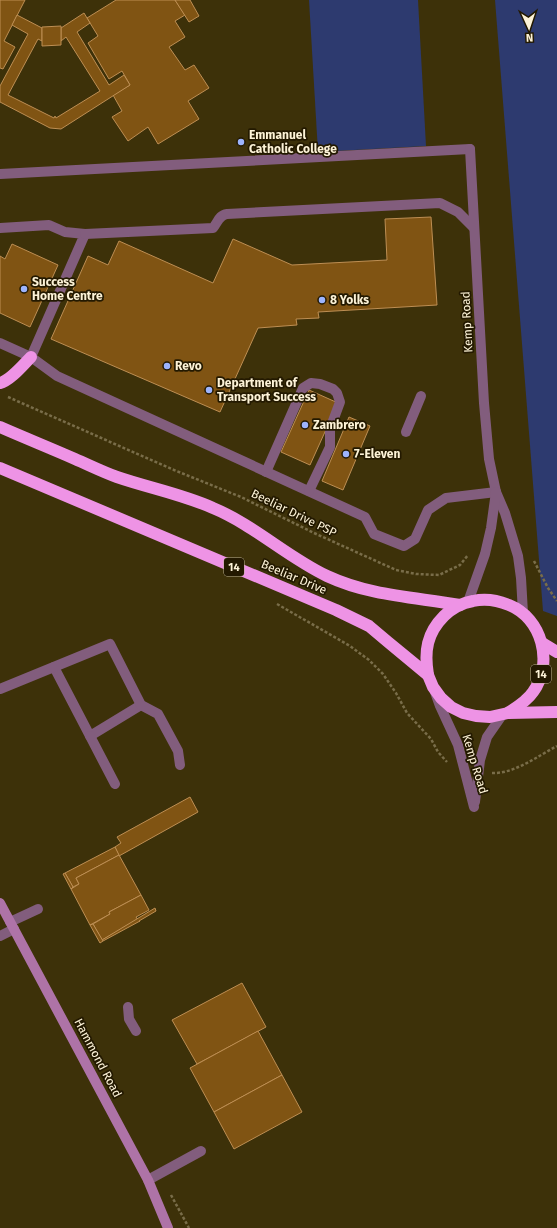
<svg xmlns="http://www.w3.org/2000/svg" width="557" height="1228" font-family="'Fira Sans',sans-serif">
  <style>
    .green { fill: #2d3a6f }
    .building { fill: #805413; stroke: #bd8e53 }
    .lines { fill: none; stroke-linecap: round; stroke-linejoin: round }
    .path { stroke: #796d49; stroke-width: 2.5; stroke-dasharray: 3 2; stroke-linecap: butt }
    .lane { stroke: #825d7d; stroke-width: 10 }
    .street { stroke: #825d7d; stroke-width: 10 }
    .secondary { stroke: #ae73a7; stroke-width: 10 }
    .highway { stroke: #ee93e5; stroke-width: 12 }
    .poi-dot { fill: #9db4fd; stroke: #231900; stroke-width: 1.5 }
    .labels { text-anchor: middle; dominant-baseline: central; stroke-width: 3.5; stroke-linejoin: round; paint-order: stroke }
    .shield { fill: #231900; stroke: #bcb296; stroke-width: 1 }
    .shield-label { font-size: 11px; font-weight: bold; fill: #fdf3d7 }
    .poi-label { font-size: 12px; font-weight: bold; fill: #fdf3d7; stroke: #231900; text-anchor: start }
    .street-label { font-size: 12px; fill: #fdf3d7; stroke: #231900 }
  </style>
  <rect width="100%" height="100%" fill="#3d3109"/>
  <g class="green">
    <polygon points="309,0 418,0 426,146 318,152"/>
    <polygon points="495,0 557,0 557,616 543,611"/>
  </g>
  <g class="building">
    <polygon points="0,0 25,0 4,41 15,47 3,69 0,68"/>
    <polygon points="116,0 175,0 185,15 175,21 185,37 169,47 185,70 194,65 209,88 188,101 199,119 158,144 148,127 128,141 112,117 122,111 113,95 130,85 122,71 109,79 88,43 98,36 87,18"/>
    <polygon points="175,0 190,0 199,16 189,22"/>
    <polygon points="84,13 90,23 77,32 109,85 124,75 130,85 61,129 50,128 0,102 0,86 28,34 12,25 17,15 42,28 42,41 38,39 8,95 54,118 55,116 56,118 100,91 66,37 61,41 61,28"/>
    <polygon points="61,26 61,45 42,46 42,27"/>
    <polygon points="431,217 437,305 318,312 319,318 296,319 297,325 258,328 220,412 51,339 88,256 108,265 119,241 213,283 233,239 292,265 387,260 385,219"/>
    <polygon points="12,244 58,265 30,327 0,313 0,256 5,259"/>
    <polygon points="309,390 338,403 310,465 281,452"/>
    <polygon points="349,417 370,426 343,490 322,481"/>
    <polygon points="190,797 198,812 119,856 115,847 121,843 117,837"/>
    <polygon points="115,847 119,855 76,878 79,884 73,887 65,873"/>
    <polygon points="119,855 141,895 109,912 110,914 90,925 71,889 79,884 76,878"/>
    <polygon points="65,873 73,887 71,889 63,874"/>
    <polygon points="141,895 149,910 136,917 138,920 102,940 93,924 110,914 109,912"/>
    <polygon points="155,908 156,911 139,921 140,921 103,941 102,940"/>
    <polygon points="93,924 103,941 100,943 90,925"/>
    <polygon points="242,983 266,1027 197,1064 172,1020"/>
    <polygon points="258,1031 282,1075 214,1112 190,1068"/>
    <polygon points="282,1075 302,1112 234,1149 214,1112"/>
  </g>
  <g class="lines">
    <g class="path">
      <polyline points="8,397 174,470 241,497 314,533 396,570 416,574 439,575 460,565 468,555"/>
      <polyline points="534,561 548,588 557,601"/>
      <polyline points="277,604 350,646 369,660 383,674 396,693 407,713 431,739 438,752 447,762"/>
      <path d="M492,773C514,774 538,756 557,746"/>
      <polyline points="171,1195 189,1228"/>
    </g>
    <g class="lane">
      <polyline points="0,174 470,149"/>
      <polyline points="0,228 49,225 65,232 85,234 31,357"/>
      <path d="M85,234L213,228C218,222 219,215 227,214L440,203L458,212L474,228"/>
      <polyline points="0,343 31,357 57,376 365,517 374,534 404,546 415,539 428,510 446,498 496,492"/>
      <polyline points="406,432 421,396"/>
      <polyline points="266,472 303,388 311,383 320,384 333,389 337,393 340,402 330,429 330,447 309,491"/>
      <polyline points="54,667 90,736 141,705"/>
      <polyline points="0,689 110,644 141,705 158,714 178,751 180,765"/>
      <polyline points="90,736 115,784"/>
      <polyline points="10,922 38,909"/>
      <polyline points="0,936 14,929"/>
      <polyline points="128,1007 129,1019 136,1031"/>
      <polyline points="148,1180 201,1151"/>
    </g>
    <g class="street">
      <polyline points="470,149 484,403 489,459 496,492 505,513 518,556 521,578 523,613"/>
      <polyline points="468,602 485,554 491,528 496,492"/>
      <polyline points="435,692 440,706 458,745 474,807"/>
      <polyline points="475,802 480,760 487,737 503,714"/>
    </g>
    <polyline class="secondary" points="0,903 148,1180 168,1228"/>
    <g class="highway">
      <path d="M0,383C10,381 24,364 31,357"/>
      <path d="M0,427C25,438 50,448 75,459C89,465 103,472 117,477C149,488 182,494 213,508C254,525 287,557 327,576C370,596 414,597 460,605"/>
      <polyline points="0,468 336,610 369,626 388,642 428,675 433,687 441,698 451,707 463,713 476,716 490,717 508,713 557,712"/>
      <polyline points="542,643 557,652"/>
      <path d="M428,675C424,651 427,633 444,616C452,608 462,603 473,601C486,598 497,600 509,605C542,618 554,663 533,692C527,701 517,707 508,713"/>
    </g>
  </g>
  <g class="poi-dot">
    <circle cx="241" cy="142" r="4"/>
    <circle cx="24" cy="289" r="4"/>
    <circle cx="322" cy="300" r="4"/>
    <circle cx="167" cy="366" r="4"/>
    <circle cx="209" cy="390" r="4"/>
    <circle cx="305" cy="425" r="4"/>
    <circle cx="346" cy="454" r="4"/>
  </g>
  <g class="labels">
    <g class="shield">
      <rect x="224" y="558" width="20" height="18" rx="3"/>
      <rect x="531" y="665" width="20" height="18" rx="3"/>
    </g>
    <g class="shield-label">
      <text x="234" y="567">14</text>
      <text x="541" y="674">14</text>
    </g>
    <g class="poi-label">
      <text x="249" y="135">Emmanuel<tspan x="249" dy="14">Catholic College</tspan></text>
      <text x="32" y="282">Success<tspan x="32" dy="14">Home Centre</tspan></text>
      <text x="330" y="300">8 Yolks</text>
      <text x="175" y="366">Revo</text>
      <text x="217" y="383">Department of<tspan x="217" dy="14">Transport Success</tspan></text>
      <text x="313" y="425">Zambrero</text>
      <text x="354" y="454">7-Eleven</text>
    </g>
    <g class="street-label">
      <text transform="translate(467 322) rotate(-93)">Kemp Road</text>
      <text transform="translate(294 513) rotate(26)">Beeliar Drive PSP</text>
      <text transform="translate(294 577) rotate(23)">Beeliar Drive</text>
      <text transform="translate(475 764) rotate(73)">Kemp Road</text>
      <text transform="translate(98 1058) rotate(62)">Hammond Road</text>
    </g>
  </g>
  <g transform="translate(529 28) rotate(177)" stroke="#231900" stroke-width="3" paint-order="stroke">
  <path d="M0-3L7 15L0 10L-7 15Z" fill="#fdf3d7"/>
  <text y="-6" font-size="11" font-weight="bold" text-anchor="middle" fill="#fdf3d7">N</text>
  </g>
</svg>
